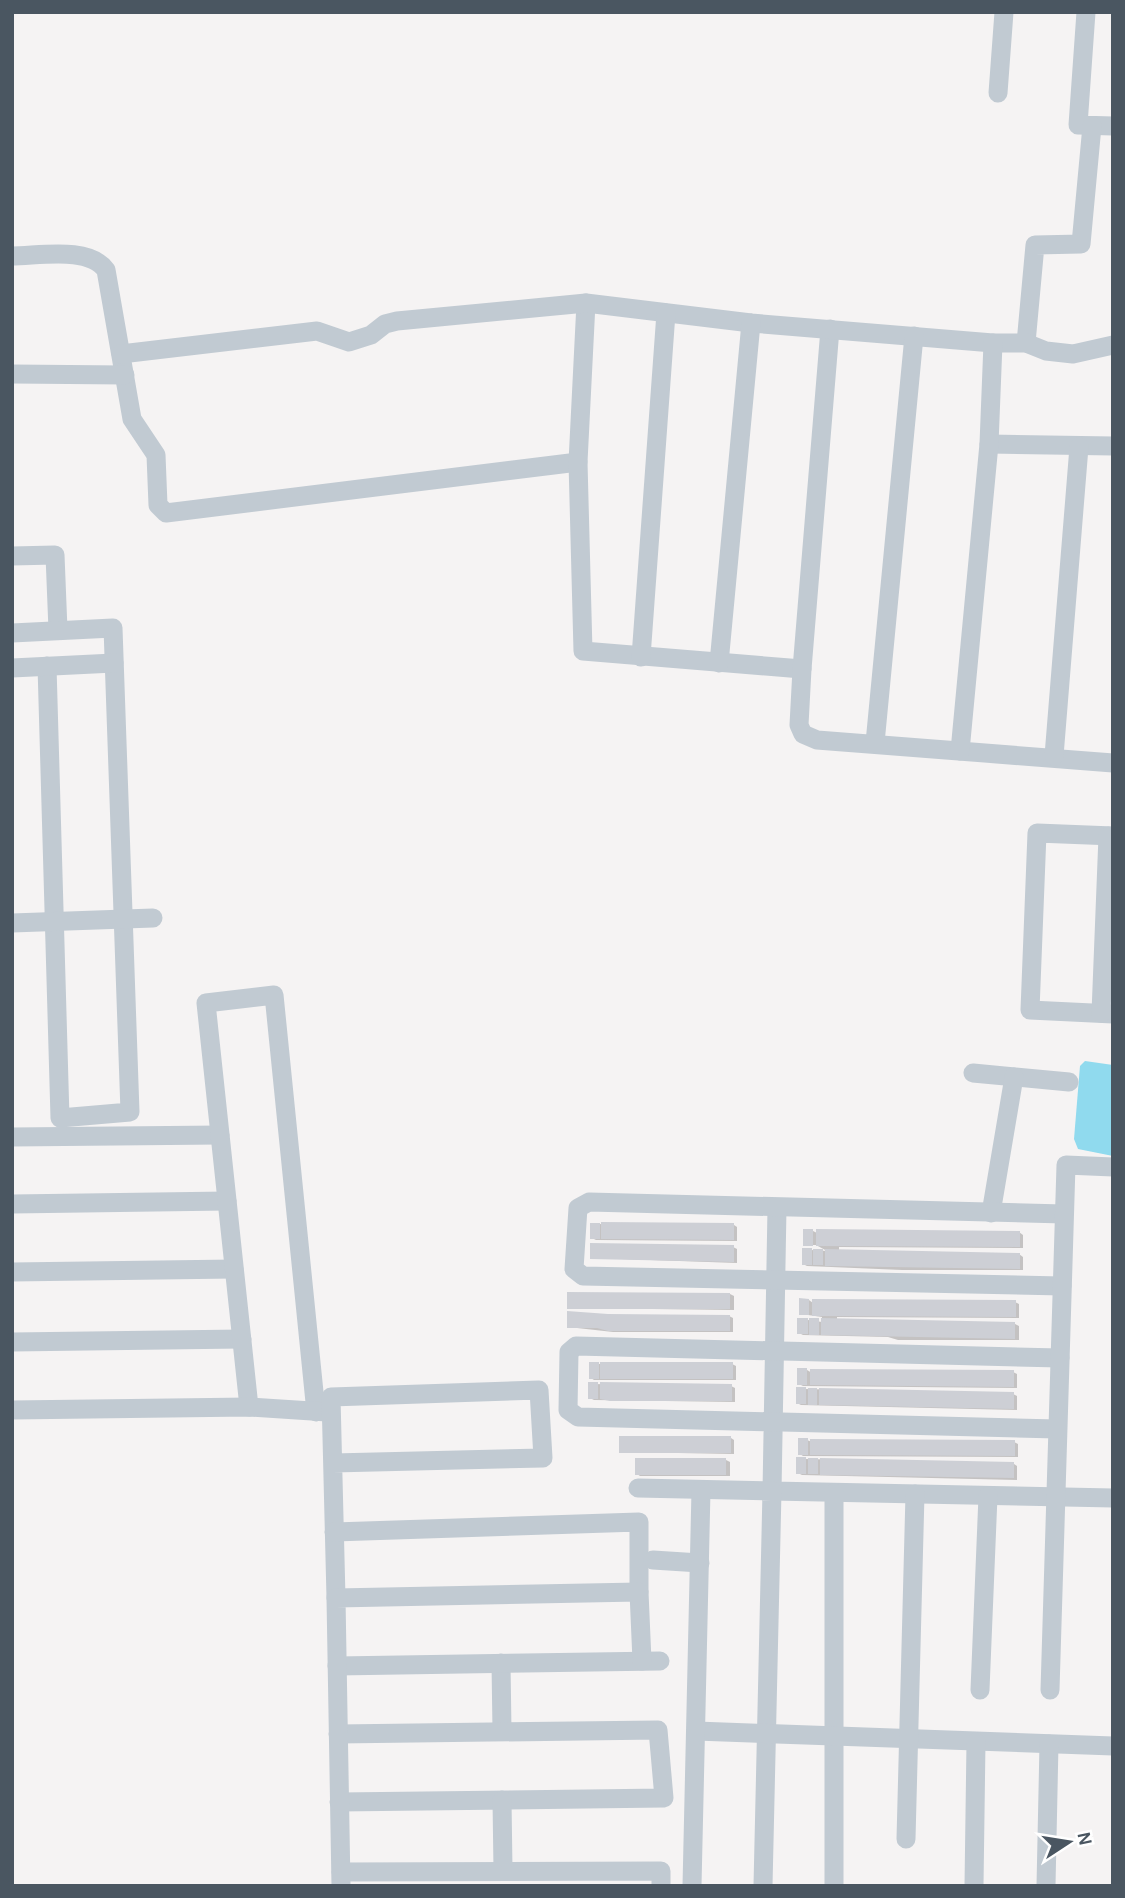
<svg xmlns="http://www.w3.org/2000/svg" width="1125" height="1898" font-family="Karla,sans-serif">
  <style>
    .water { fill: #90daee }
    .shadow { fill: #0003 }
    .building { fill: #cdcfd5 }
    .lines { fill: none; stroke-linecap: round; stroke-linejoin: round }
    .minor { stroke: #c1cad2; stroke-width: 19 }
  </style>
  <rect width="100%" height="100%" fill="#f5f3f3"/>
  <polygon class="water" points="1085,1061 1113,1065 1113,1156 1078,1149 1074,1139 1080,1066"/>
  <g class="shadow">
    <polygon points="592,1224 734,1225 737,1227 737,1241 596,1240 592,1238"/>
    <polygon points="813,1231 817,1233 1019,1232 1023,1235 1023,1248 839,1247 839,1251 1019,1254 1023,1257 1023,1270 902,1270 807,1266 803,1264 811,1250 827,1251 816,1245 805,1245"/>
    <polygon points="733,1247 737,1249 737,1263 592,1258"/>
    <polygon points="730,1294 734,1296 734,1310 569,1308"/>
    <polygon points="809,1300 813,1303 1015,1302 1019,1304 1019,1318 837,1317 837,1320 1015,1324 1019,1326 1019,1340 898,1340 888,1337 803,1335 799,1333 808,1320 822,1322 822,1317 801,1314"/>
    <polygon points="729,1316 733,1318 733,1332 613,1332 568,1327"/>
    <polygon points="590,1364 732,1364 736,1366 736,1380 594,1380 591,1378"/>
    <polygon points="807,1370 812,1373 1013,1372 1017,1374 1017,1388 803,1386 799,1384"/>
    <polygon points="590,1384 731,1386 735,1388 735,1402 594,1400 590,1398"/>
    <polygon points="805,1389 1013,1394 1017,1396 1017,1410 801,1405 797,1403"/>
    <polygon points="731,1438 734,1440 734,1454 621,1452"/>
    <polygon points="807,1440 812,1442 1014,1442 1018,1444 1018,1457 803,1456 800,1454"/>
    <polygon points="806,1459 1014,1464 1017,1466 1017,1480 802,1475 798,1473"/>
    <polygon points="637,1460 726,1460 730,1462 730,1476 640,1476 637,1474"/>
  </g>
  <g class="building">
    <polygon points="601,1222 734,1223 734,1240 601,1239"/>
    <rect x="590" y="1223" width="10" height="16"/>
    <rect x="803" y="1229" width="10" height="17"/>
    <polygon points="816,1229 1020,1231 1020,1247 816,1246"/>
    <polygon points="590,1243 734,1245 734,1262 590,1259"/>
    <rect x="802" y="1248" width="10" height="17"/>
    <rect x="813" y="1249" width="10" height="16"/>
    <polygon points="825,1249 1020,1253 1020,1269 825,1266"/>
    <polygon points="567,1292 730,1293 730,1309 567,1309"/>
    <polygon points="799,1298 809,1299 809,1315 799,1315"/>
    <polygon points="812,1299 1016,1300 1016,1317 812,1316"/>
    <polygon points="567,1311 608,1314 730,1315 730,1331 608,1331 597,1328 567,1328"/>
    <rect x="797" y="1318" width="11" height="16"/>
    <rect x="809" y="1318" width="10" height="17"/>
    <polygon points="821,1318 1015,1322 1015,1339 821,1335"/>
    <rect x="589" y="1362" width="10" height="17"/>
    <rect x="600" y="1362" width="133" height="17"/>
    <rect x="797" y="1368" width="10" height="17"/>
    <polygon points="810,1369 1014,1370 1014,1387 810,1385"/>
    <rect x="588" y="1382" width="10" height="17"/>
    <polygon points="600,1382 732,1384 732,1401 610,1401 600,1399"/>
    <rect x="796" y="1387" width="10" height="17"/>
    <rect x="808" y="1388" width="9" height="17"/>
    <polygon points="819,1388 1014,1392 1014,1409 819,1405"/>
    <rect x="619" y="1436" width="112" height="17"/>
    <rect x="798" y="1438" width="10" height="17"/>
    <polygon points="810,1439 1015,1440 1015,1456 810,1455"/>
    <rect x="796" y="1457" width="10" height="17"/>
    <rect x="635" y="1458" width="91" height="17"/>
    <rect x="808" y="1458" width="10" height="16"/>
    <polygon points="820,1458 1014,1462 1014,1478 820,1475"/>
  </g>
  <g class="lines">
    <g class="minor">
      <polyline points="1086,12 1078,125 1113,126"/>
      <polyline points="998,93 1004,12"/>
      <path d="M12,256C39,256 89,246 106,270L132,419L156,455L158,505L166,513L578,462"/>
      <polyline points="586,303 578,462 583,651 802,669"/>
      <polyline points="830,329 802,669 799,725 803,734 817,740 1113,763"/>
      <polyline points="1026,343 1035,245 1081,244 1092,126"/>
      <polyline points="121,354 317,331 349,342 371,335 385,324 397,321 586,303 751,323 993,343 1026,343 1046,351 1073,354 1113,345"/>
      <polyline points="12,374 125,375"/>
      <polyline points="989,444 1113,446"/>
      <polyline points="12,556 55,555 58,630"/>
      <polyline points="12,633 113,628 130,1112 60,1118 47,666"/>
      <polyline points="641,657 666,313"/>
      <polyline points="719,663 751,323"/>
      <polyline points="12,668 114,663"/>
      <polyline points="875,743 914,336"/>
      <polyline points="960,751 989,444 993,343"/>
      <polyline points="1054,756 1079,447"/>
      <polyline points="1113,836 1037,833 1030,1010 1113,1014"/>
      <polyline points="12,923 153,918"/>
      <polyline points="1101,1013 1108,836"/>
      <polyline points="973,1073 1069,1082"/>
      <polyline points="12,1137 220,1135"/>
      <polyline points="12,1204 227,1201"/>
      <polyline points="777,1208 772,1491 1113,1498"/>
      <polyline points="991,1213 1014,1077"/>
      <polyline points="12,1272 234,1269"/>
      <polyline points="1062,1286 583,1276 574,1269 578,1208 589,1202 1064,1214"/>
      <polyline points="12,1342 242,1339"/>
      <polyline points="249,1407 206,1003 274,995 316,1412"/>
      <polyline points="12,1410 249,1407 327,1412"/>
      <polyline points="1057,1429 578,1417 568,1410 569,1352 576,1346 1060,1358"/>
      <polyline points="333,1463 543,1458 539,1390 331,1397 336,1598"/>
      <polyline points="638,1488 772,1491 763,1886"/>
      <polyline points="834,1493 834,1886"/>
      <polyline points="334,1532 639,1522 639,1592"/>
      <polyline points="653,1560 700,1563"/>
      <polyline points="501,1663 502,1731"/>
      <polyline points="337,1666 660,1661"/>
      <polyline points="980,1690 988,1496"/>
      <polyline points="1050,1690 1066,1165 1113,1167"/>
      <polyline points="696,1731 1113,1746"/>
      <polyline points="338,1734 658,1730 664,1798 339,1802"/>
      <polyline points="502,1800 503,1870"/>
      <polyline points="906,1839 915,1494"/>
      <polyline points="341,1872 661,1871 661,1886"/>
      <polyline points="341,1886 336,1598 639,1592 642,1661"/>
      <polyline points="692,1886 701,1490"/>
      <polyline points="974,1886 976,1742"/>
      <polyline points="1046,1886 1049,1744"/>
    </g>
  </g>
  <rect width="1125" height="1898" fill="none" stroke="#4a5661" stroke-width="28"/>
  <g transform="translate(1069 1842) rotate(78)" stroke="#ffffff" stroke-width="5" paint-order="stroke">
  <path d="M0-5L12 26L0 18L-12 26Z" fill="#4a5661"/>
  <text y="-10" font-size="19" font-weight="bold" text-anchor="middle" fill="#4a5661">N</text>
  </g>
</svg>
